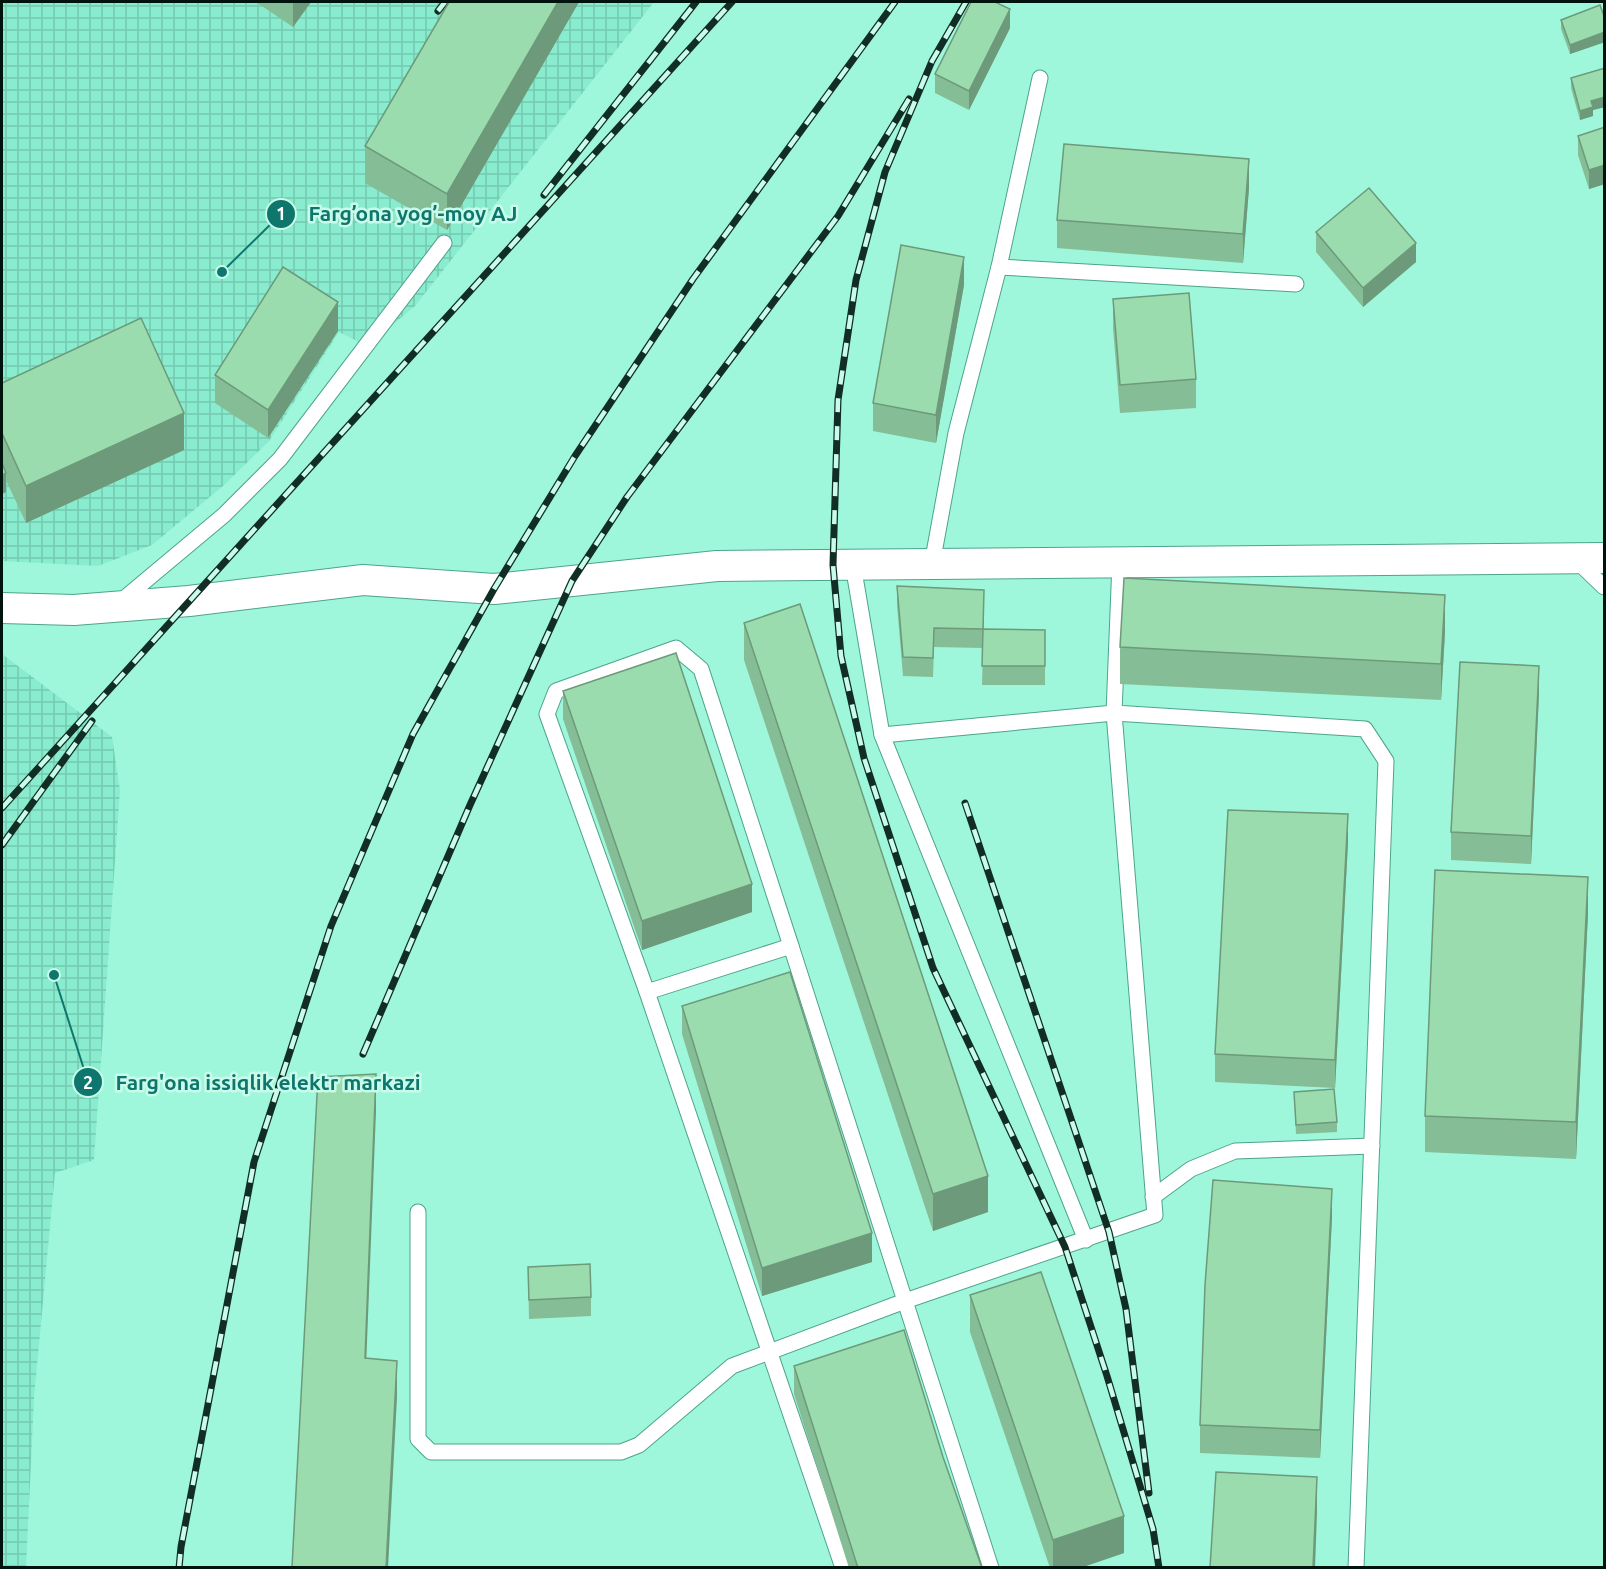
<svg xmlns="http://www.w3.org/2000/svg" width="1606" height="1569" font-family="Ubuntu,sans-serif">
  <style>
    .industrial { fill: url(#industrial-grid) }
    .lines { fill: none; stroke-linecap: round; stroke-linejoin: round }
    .lane-casing { stroke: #4da48c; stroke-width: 17 }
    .street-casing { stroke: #4da48c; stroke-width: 32 }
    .lane { stroke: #fff; stroke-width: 15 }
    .street { stroke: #fff; stroke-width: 30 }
    .rail-casing { stroke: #122e24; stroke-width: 7 }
    .rail { stroke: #c9fbea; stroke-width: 4.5; stroke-dasharray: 14; stroke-linecap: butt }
    .wall { fill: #85bd96 }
    .shaded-wall { fill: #6c9a7a }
    .building { fill: #9bdcae; stroke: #6c9a7a; stroke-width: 1.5 }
    .leader { fill: none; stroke: #0f766e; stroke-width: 2 }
    .callout-dot { fill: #0f766e; stroke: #c9fbea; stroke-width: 2 }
    .mark-label { font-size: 18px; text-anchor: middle; font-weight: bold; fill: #fff }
    .callout-label { font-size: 21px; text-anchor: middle; font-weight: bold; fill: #0f766e; stroke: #c9fbea; stroke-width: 5; stroke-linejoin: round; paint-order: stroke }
  </style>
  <defs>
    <pattern id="industrial-grid" width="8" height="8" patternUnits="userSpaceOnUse" patternTransform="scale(1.5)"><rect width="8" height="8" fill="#89ecce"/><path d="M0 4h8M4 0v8" fill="none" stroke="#74cab0"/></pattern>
  </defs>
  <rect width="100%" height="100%" fill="#9ef6db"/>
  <g class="industrial">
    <polygon points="2,2 654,2 415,306 367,346 339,332 269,441 223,486 152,545 98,566 2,561"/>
    <polygon points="2,654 112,737 120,790 94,1160 55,1173 34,1398 26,1568 2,1567"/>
  </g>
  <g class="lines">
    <g class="lane-casing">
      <g id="lane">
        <polyline points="999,267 1296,284"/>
        <polyline points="1577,561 1604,587"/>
        <polyline points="1120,562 1114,713 1365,729 1386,761 1356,1568"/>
        <polyline points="932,564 956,433 999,267 1040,78"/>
        <polyline points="853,565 882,735 1086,1240"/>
        <polyline points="120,602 224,515 280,459 444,243"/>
        <polyline points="882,735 1114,713 1155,1215 905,1301 991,1568"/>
        <polyline points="791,946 701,669 676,648 556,691 547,714 647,992 843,1568"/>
        <polyline points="1153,1197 1191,1169 1235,1151 1372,1146"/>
        <polyline points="418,1212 418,1439 431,1452 621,1452 639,1445 732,1366 905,1301 791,946 647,992"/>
      </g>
    </g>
    <g class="street-casing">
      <polyline id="street" points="2,608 74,610 189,601 363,580 494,589 717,566 1604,558"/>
    </g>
    <use href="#lane" class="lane"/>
    <use href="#street" class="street"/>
    <g class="rail-casing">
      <g id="rail">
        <polyline points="966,2 932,61 885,172 856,280 838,400 833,565 841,656 864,758 933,968 1065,1247 1107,1376 1153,1529 1159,1568"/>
        <polyline points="438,11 445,2"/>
        <polyline points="544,195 696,2"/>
        <polyline points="965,803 1109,1232 1126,1309 1149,1493"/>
        <polyline points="2,808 732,2"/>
        <polyline points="2,845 92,721"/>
        <polyline points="363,1054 470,805 572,581 627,497 838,216 909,99"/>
        <polyline points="179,1568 181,1547 254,1162 331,926 413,734 494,589 575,456 693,279 895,2"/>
      </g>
    </g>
    <use href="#rail" class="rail"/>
  </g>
  <g class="wall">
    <polygon points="256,2 311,2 293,27"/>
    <polygon points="449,2 579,2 447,230 365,183 365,146"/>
    <polygon points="1605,19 1605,42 1570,54 1561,29 1561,20"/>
    <polygon points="1010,28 969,110 935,93 935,74"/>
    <polygon points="1605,68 1605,107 1593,110 1593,116 1580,120 1571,88 1571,78"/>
    <polygon points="1605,127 1605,184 1589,189 1578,155 1578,136"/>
    <polygon points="1249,188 1243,263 1057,248 1057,220"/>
    <polygon points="1316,232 1416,262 1363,307 1316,252"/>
    <polygon points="964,285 936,443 873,431 873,403"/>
    <polygon points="1113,299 1196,379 1196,408 1120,413 1113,328"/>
    <polygon points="338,331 268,438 215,403 215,375"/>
    <polygon points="2,383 184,450 26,523 6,480 6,492 2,494"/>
    <polygon points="897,586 984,609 984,629 1045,630 1045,685 982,685 983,648 934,647 933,677 903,676 897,605"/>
    <polygon points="744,623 988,1212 933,1231 744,660"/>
    <polygon points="1445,632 1441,700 1120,684 1120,647"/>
    <polygon points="563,691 752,912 642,950 563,719"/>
    <polygon points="1539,694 1531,864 1451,860 1451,832"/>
    <polygon points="1348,842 1335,1088 1215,1082 1215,1054"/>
    <polygon points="1588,913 1576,1159 1425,1152 1425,1116"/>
    <polygon points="682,1006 872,1262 762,1296 682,1034"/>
    <polygon points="1294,1092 1337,1122 1337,1132 1296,1134"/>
    <polygon points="1332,1217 1320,1458 1200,1453 1200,1425"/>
    <polygon points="528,1267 591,1297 591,1316 529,1319"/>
    <polygon points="970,1295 1124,1553 1080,1568 1050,1568 970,1332"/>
    <polygon points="794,1366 943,1457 982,1568 849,1568 794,1394"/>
  </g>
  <g class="shaded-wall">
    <polygon points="293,2 311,2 293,27"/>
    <polygon points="558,2 579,2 447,230 447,194"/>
    <polygon points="1010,9 1010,28 969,110 969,91"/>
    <polygon points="1605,32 1605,42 1570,54 1570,45"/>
    <polygon points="1605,97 1605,107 1593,110 1593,116 1580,120 1580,111 1591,101"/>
    <polygon points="1249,159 1249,188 1243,263 1243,234"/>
    <polygon points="1605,165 1605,184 1589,189 1589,170"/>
    <polygon points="1416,243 1416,262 1363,307 1363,288"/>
    <polygon points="964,257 964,285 936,443 936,415"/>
    <polygon points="338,302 338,331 268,438 268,410"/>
    <polygon points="184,413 184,450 26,523 26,486"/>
    <polygon points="6,473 6,492 2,494 2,475"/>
    <polygon points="1445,595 1445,632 1441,700 1441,664"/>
    <polygon points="1539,666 1539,694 1531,864 1531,836"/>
    <polygon points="1348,814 1348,842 1335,1088 1335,1060"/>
    <polygon points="1588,877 1588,913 1576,1159 1576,1122"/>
    <polygon points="752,884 752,912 642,950 642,921"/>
    <polygon points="376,1074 376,1111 365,1394 365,1358"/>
    <polygon points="988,1176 988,1212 933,1231 933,1194"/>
    <polygon points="1332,1189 1332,1217 1320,1458 1320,1430"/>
    <polygon points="872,1233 872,1262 762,1296 762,1268"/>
    <polygon points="397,1361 397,1397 388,1568 386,1568"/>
    <polygon points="1317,1477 1317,1513 1315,1568 1313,1568"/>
    <polygon points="1124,1516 1124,1553 1080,1568 1053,1568 1053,1540"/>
  </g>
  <g class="building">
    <polygon points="449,2 558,2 447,194 365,146"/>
    <polygon points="971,2 995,2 1010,9 969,91 935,74"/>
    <polygon points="1600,5 1605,19 1605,32 1570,45 1561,20"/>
    <polygon points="1605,68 1605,97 1591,101 1593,107 1580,111 1571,78"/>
    <polygon points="1605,127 1605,165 1589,170 1578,136"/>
    <polygon points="1064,144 1249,159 1243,234 1057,220"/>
    <polygon points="1369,188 1416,243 1363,288 1316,232"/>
    <polygon points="901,245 964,257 936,415 873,403"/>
    <polygon points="283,267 338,302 268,410 215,375"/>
    <polygon points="1189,293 1196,379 1120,385 1113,299"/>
    <polygon points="141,318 184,413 26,486 2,433 2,383"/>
    <polygon points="2,463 6,473 2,475"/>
    <polygon points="1124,578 1445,595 1441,664 1120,647"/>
    <polygon points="897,586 984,590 983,629 934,628 933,658 903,657"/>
    <polygon points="800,604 988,1176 933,1194 744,623"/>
    <polygon points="983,629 1045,630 1045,666 982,666"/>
    <polygon points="676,653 752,884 642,921 563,691"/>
    <polygon points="1460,662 1539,666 1531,836 1451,832"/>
    <polygon points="1228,810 1348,814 1335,1060 1215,1054"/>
    <polygon points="1435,870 1588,877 1576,1122 1425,1116"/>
    <polygon points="790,972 872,1233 762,1268 682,1006"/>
    <polygon points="376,1074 365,1358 397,1361 386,1568 292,1567 318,1077"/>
    <polygon points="1334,1089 1337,1122 1296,1125 1294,1092"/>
    <polygon points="1213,1180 1332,1189 1320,1430 1200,1425 1205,1285"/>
    <polygon points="590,1264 591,1297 529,1300 528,1267"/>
    <polygon points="1041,1272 1124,1516 1053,1540 970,1295"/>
    <polygon points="904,1330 943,1457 982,1568 858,1568 794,1366"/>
    <polygon points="1216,1472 1317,1477 1313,1568 1210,1568"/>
  </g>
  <path class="leader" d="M222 272L281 214M54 975L88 1082"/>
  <g class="callout-dot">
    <circle cx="222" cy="272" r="6"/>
    <circle cx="54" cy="975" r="6"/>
    <circle cx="281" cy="214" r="15"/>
    <circle cx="88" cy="1082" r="15"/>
  </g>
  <g class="mark-label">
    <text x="281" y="220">1</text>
    <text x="88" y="1089">2</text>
  </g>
  <g class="callout-label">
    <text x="413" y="221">Farg’ona yog’-moy AJ</text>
    <text x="268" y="1090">Farg'ona issiqlik elektr markazi</text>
  </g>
  <rect width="1606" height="1569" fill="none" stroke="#00140d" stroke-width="6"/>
</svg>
